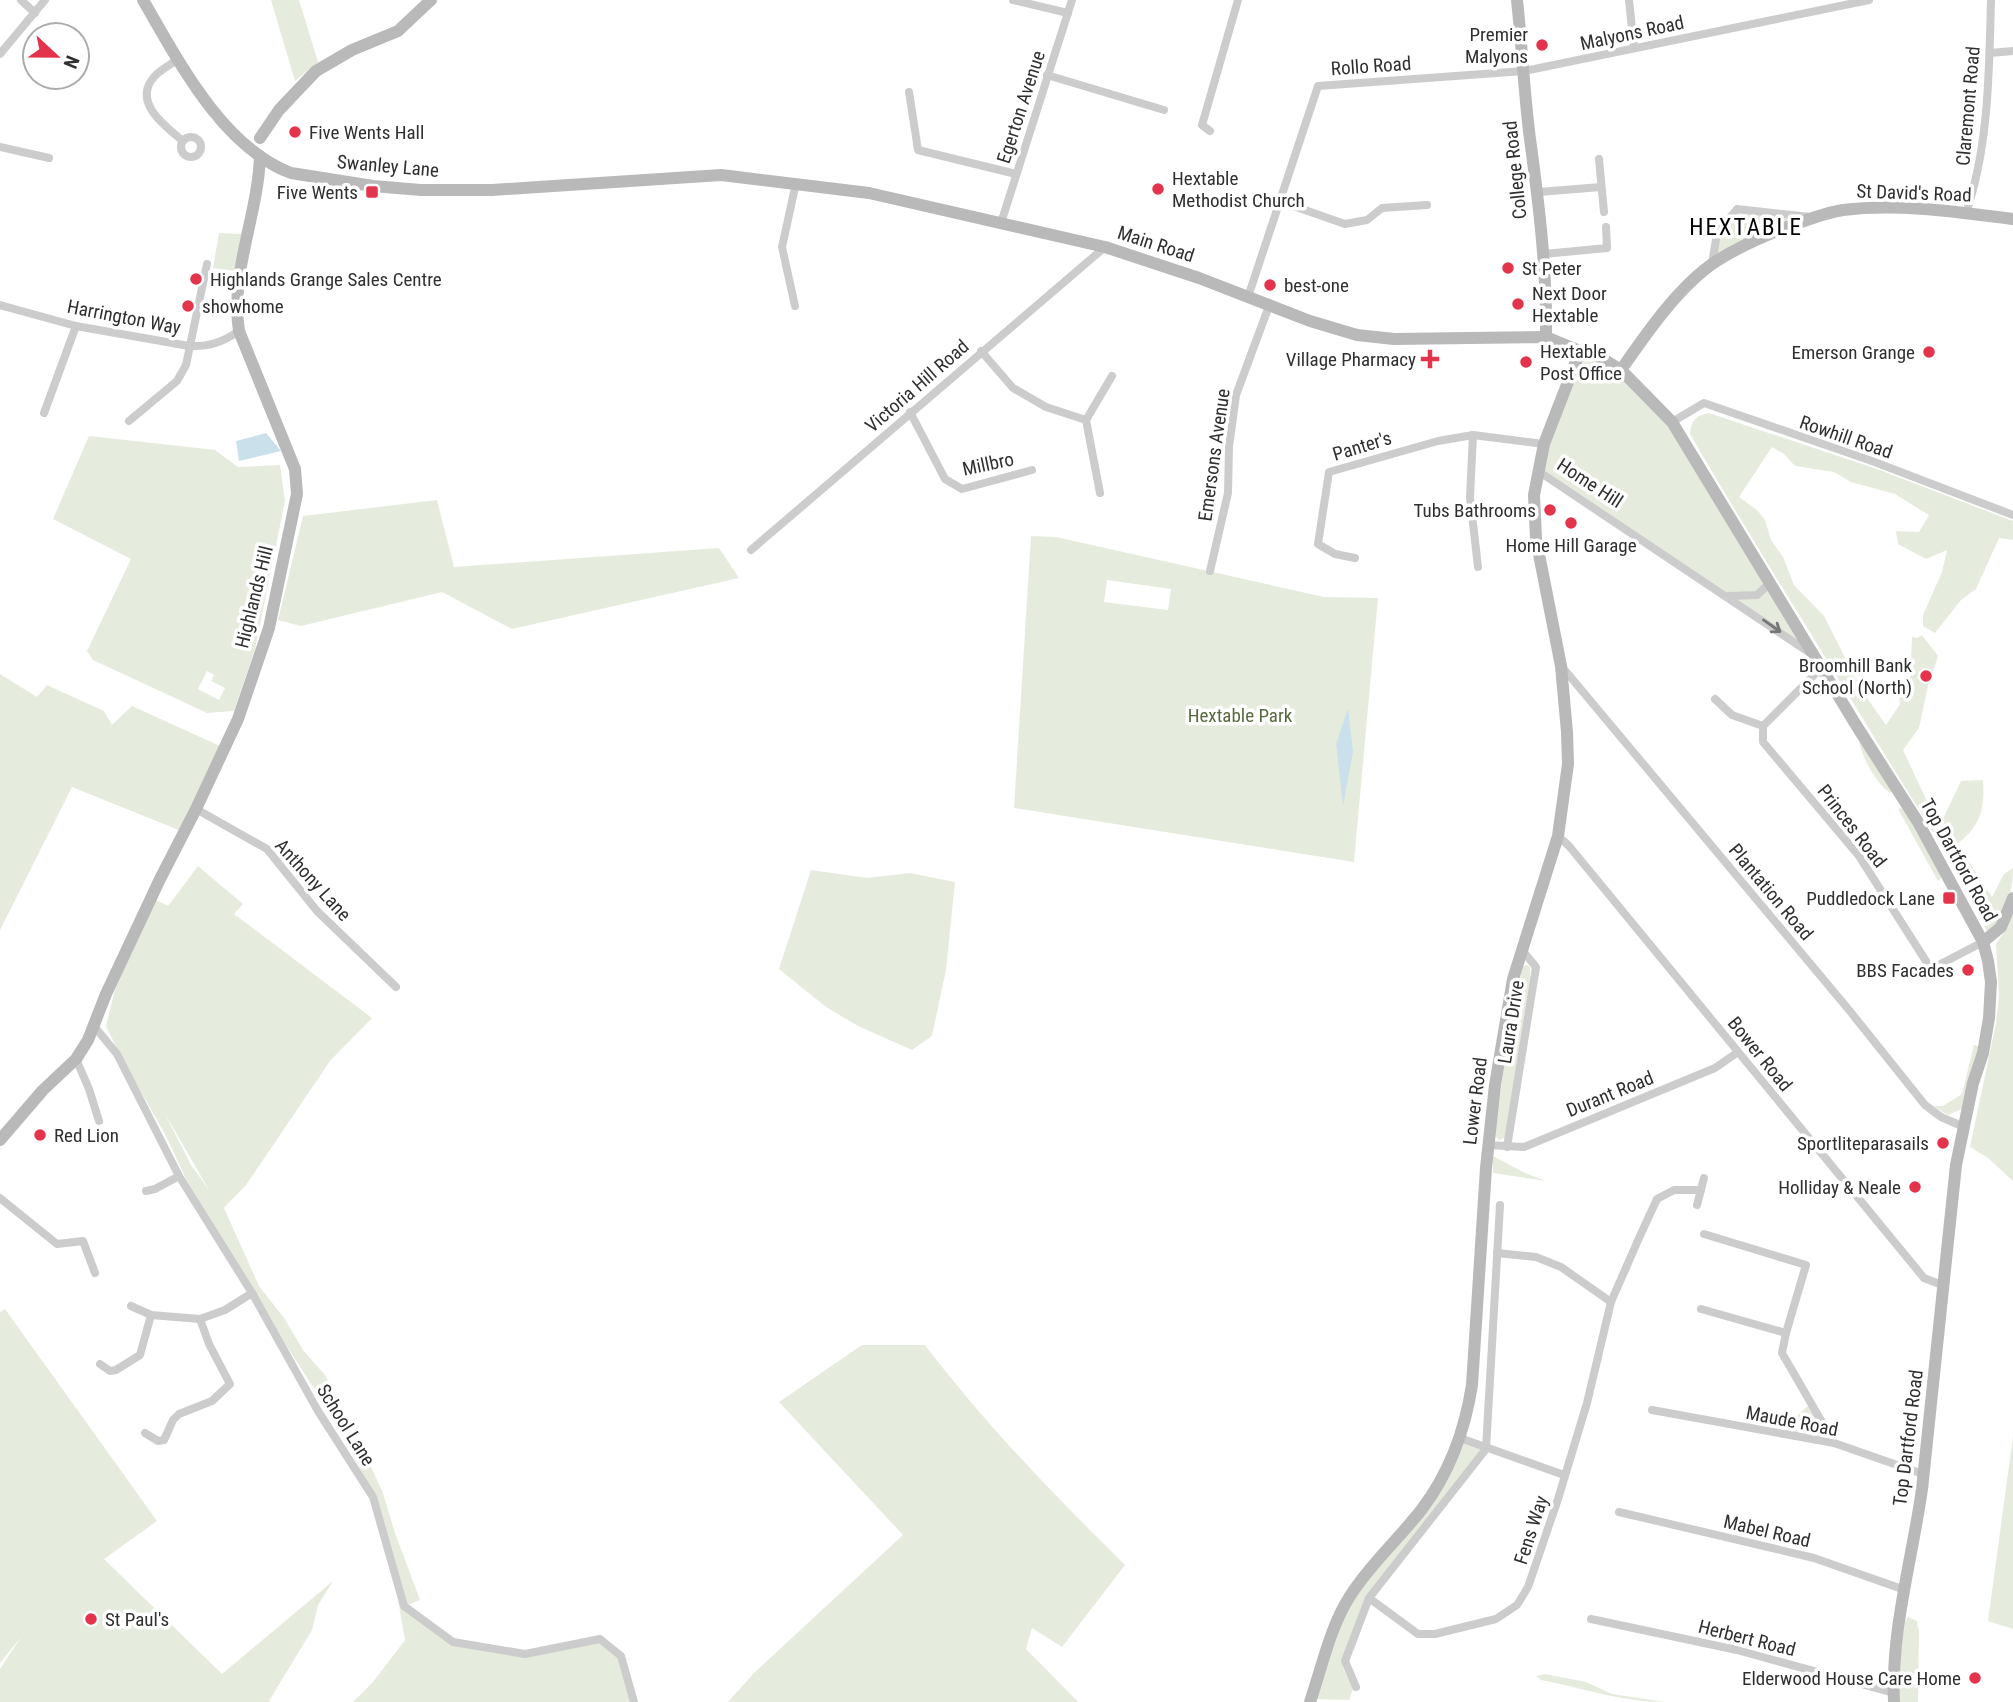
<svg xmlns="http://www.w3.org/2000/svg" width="2013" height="1702" font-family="'Roboto Condensed',sans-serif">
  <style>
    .green { fill: #e6ecdd; fill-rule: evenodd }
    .water { fill: #cae1ec }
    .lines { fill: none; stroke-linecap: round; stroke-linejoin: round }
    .street { stroke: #ccc; stroke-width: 8 }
    .secondary { stroke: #b9b9b9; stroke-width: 12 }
    .oneway { stroke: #767676 }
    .poi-dot { fill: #e3344c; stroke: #fff; stroke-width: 2.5 }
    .labels { text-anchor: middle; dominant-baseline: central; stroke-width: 7; stroke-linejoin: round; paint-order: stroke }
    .street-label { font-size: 19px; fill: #2f2f2f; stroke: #fff }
    .poi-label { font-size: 19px; fill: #2f2f2f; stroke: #fff; text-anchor: end }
    .park-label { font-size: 19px; fill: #556b3d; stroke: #fff }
    .quarter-label { font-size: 23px; letter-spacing: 2px; fill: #000; stroke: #fff }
  </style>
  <rect width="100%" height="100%" fill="#fff"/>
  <g class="green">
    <polygon points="271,0 299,0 318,62 295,81"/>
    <polygon points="1738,210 1812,217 1715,262 1718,234"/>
    <polygon points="219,233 242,234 235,271 213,268"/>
    <polygon points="1579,352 1600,357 1663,411 1815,656 1538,471"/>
    <path d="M1709,413L1877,469L2013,521V540L1999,538L1976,589L1961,600L1935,633L1923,626V615L1942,572L1947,550L1926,559L1898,544L1896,531L1919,532L1929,515L1895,494L1851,482L1834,472L1795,466L1784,454L1772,447L1739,497L1758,511L1765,520L1771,540L1783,557L1794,585L1824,616L1862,691L1886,725L1900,704L1898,691L1910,679L1912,637L1917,638L1922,635L1938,656L1928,686L1919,728L1903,750L1933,814L1941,823L1961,781L1983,780C1985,808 1981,826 1957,844L1992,897L2004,874L2013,868C2013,893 2006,916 1988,934C1959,869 1919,811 1882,750C1818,644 1751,539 1690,434C1691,421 1696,415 1709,413Z"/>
    <path d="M89,436L215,450L238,467L280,465L285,501L255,649L234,711L207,713L93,660L87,651L131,559L53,519ZM207,671L214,675L211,681L225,688L219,700L198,689Z"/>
    <polygon points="437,500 454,567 719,548 739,578 512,629 442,592 301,626 278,620 303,516"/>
    <path d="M1031,536L1056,537L1324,597L1378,598L1354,862L1014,808ZM1107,580L1171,589L1168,610L1104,602Z"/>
    <polygon points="0,674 37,697 47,685 104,711 112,725 132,706 220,746 181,831 72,787 0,930"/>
    <path d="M1865,739L1896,789L1890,793C1876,783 1863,759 1859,742Z"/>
    <polygon points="1901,808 1914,815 1947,873 1938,881 1898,809"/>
    <path d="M198,866L243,904L234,914L372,1018L330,1061L246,1185L224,1208L259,1286L284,1318L303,1350L325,1375L337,1397L345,1423L372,1469L383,1493L395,1533L420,1600L405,1606L454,1642L525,1654L600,1639L621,1656L630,1702H353L373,1682L405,1640L388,1542L376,1498L330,1413L252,1293L186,1179L166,1136L120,1055L106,1026L115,989L154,899L168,906ZM164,1112L209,1190L191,1165Z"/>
    <polygon points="811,870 867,878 910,873 955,882 946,970 932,1036 912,1050 858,1026 826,1007 779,969"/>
    <polygon points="2013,898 2013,1181 1988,1158 1970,1147 1996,1023 1999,996 1996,944 2004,932"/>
    <path d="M1527,965L1530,967V978L1505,1138L1499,1140L1495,1136L1496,1125C1504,1072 1508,1017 1523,966Z"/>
    <polygon points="1974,1045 1979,1046 1964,1108 1948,1115 1933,1106 1943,1106 1962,1094"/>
    <polygon points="1493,1156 1523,1172 1546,1181 1493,1173"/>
    <polygon points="5,1309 157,1521 104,1559 222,1674 333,1581 318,1605 312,1630 269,1701 271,1702 0,1702 0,1669 21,1637 0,1663 0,1312"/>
    <path d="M862,1345H925C985,1424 1055,1496 1125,1565L1062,1647L1032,1628L1026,1649L1078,1702H728L754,1673L903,1535L779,1402Z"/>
    <polygon points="1810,1404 1834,1443 1778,1434"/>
    <polygon points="2013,1436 2013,1629 1988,1621"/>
    <polygon points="1460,1438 1485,1449 1369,1598 1343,1668 1353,1689 1349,1700 1312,1699 1342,1613 1422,1509"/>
    <polygon points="1908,1617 1917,1621 1919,1631 1918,1702 1900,1702 1900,1660 1905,1622"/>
    <path d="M1545,1674L1586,1682L1612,1694L1665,1702C1622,1702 1583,1688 1541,1680L1536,1676Z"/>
  </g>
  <g class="water">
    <polygon points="266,433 281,451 239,461 236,441"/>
    <polygon points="1348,708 1353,752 1343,806 1336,744"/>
  </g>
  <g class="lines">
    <g class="street">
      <polyline points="21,0 35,13"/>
      <polyline points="1013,0 1068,13"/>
      <polyline points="1629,0 1634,47"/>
      <polyline points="1990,53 2013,51"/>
      <polyline points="0,54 45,0"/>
      <path d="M177,60C170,65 160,70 154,77C132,102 165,126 183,141"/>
      <polyline points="1047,75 1164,110"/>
      <polyline points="909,92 918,150 1016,174"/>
      <polyline points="1210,131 1202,125 1238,0"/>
      <circle cx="191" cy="147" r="10"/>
      <polyline points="0,147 49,158"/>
      <polyline points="1599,159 1604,212"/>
      <polyline points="1539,192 1601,187"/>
      <polyline points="1279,201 1345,224 1367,220 1382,208 1427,205"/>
      <path d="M1966,213C1989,146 1989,71 1991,0"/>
      <polyline points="1001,223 1072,0"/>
      <polyline points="1544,254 1607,248 1606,227"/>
      <polyline points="1712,264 1717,233 1737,209 1811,217"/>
      <polyline points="1248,297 1318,86 1524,71 1869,0"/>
      <path d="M0,305L76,326L189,346C209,347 223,342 239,331"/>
      <polyline points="795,306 782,247 796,183"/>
      <polyline points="981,351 1013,388 1046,407 1086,420 1100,493"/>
      <polyline points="910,412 945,479 962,489 1032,470"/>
      <polyline points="44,413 76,326"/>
      <polyline points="1086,420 1112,376"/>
      <polyline points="129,421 177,381 186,365 207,264"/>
      <polyline points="1672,422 1704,403 1872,461 2013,515"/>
      <polyline points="1473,435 1470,497 1478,567"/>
      <polyline points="1538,471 1810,653"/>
      <polyline points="751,550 1105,247"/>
      <polyline points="1355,558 1335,554 1318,544 1329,472 1438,441 1473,435 1544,444"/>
      <polyline points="1210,571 1228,493 1229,447 1236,395 1269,306"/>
      <polyline points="1729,596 1757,595 1771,582"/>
      <polyline points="1822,667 1763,726 1763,742 1859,856 1931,969 1983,942"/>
      <polyline points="1563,668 1849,1010 1925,1105 1941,1117 1964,1127"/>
      <polyline points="1715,699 1732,715 1763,726"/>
      <polyline points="196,809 267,849 317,911 396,987"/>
      <polyline points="1558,836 1569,846 1924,1278 1942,1285"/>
      <polyline points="94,1026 117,1054 179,1176 252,1293 318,1411 373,1497 404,1606 453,1642 525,1654 600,1639 621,1656 634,1702"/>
      <polyline points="76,1059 89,1089 99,1121"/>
      <polyline points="1488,1145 1524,1147 1715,1068 1738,1052"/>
      <polyline points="1507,1147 1536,967 1522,950"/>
      <polyline points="146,1191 155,1189 179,1176"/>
      <polyline points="0,1198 57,1244 83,1241 95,1273"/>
      <polyline points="1697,1205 1704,1178"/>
      <polyline points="1704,1234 1806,1265 1786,1333 1782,1353 1834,1443"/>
      <polyline points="1497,1253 1536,1257 1561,1267 1611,1302"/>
      <polyline points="131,1306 151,1315 200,1319 225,1310 252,1293"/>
      <polyline points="1701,1309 1786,1333"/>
      <polyline points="100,1364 110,1371 116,1370 140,1355 151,1315"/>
      <polyline points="1652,1410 1834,1443 1923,1474"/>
      <polyline points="145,1433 158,1441 164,1440 173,1420 179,1414 212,1401 230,1384 209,1344 200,1319"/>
      <polyline points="1460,1438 1564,1475"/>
      <polyline points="1619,1512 1814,1558 1905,1590"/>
      <polyline points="1369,1598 1418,1634 1435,1634 1496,1619 1517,1605 1528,1587 1558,1499 1587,1403 1611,1302 1639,1238 1657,1199 1674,1190 1701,1190"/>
      <polyline points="1591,1619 1737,1650 1894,1693"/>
      <polyline points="1356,1687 1345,1661 1369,1598 1486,1449 1500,1205"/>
    </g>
    <g class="secondary">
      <path d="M143,0C178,60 222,147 291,173L373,186L421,190H492L721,175L869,193L1105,247L1199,278L1310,321L1357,335L1394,339L1546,337L1580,351L1600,357L1621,370L1672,422L1856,725L1918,822L1983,942L1988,961L1991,982L1989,1018L1983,1053L1973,1083L1956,1165L1922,1489C1912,1560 1891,1630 1894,1702"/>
      <path d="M1517,0C1522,46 1524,93 1530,139C1539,205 1547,270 1546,337"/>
      <polyline points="260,138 279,110 316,71 352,50 398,31 431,0"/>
      <path d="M1621,370C1646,334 1678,287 1715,262C1738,247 1761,237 1787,227C1805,221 1823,213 1843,210C1898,203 1958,212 2013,219"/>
      <polyline points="1983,942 2001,927 2013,898"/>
      <path d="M0,1140L43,1090L76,1059L88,1040L106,994L160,879L196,809L238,719L269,628L297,494L295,469L239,331C230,271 258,216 260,156"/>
      <path d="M1310,1702C1322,1667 1330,1627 1350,1596C1370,1564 1399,1539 1422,1509C1450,1472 1465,1430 1472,1385L1486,1168L1495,1085L1513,979L1558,836L1568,764L1567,732L1561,666L1536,539L1534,495L1544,444L1580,351"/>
    </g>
  </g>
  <defs><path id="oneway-shaft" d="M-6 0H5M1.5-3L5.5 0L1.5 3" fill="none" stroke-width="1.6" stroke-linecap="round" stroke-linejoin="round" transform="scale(1.75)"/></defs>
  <use class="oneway" href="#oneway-shaft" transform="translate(1772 626) rotate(35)"/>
  <g class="poi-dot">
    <circle cx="1542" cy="45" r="7"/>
    <circle cx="295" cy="132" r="7"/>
    <circle cx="1158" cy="189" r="7"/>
    <rect x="365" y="185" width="14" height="14" rx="3.5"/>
    <circle cx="1508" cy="268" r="7"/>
    <circle cx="196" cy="279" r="7"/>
    <circle cx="1270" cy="285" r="7"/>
    <circle cx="1518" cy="304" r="7"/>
    <circle cx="188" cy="306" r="7"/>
    <circle cx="1929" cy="352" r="7"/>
    <path d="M1426.5 348.5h7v7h7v7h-7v7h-7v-7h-7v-7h7z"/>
    <circle cx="1526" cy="362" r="7"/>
    <circle cx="1550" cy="510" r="7"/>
    <circle cx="1571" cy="523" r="7"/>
    <circle cx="1926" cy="676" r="7"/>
    <rect x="1942" y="891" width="14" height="14" rx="3.5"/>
    <circle cx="1968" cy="970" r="7"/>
    <circle cx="40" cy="1135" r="7"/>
    <circle cx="1943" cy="1143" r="7"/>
    <circle cx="1915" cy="1187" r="7"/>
    <circle cx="91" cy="1619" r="7"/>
    <circle cx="1975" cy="1678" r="7"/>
  </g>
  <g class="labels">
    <g class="street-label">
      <text transform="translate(1632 33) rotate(-12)">Malyons Road</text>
      <text transform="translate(1371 66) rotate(-4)">Rollo Road</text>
      <text transform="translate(1968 106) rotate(-85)">Claremont Road</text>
      <text transform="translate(1021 107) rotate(-72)">Egerton Avenue</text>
      <text transform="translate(388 166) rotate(5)">Swanley Lane</text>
      <text transform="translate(1515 170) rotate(-96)">College Road</text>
      <text transform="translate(1914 193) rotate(2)">St David's Road</text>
      <text transform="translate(1156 244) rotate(18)">Main Road</text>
      <text transform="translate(124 317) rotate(11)">Harrington Way</text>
      <text transform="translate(917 386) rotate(-41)">Victoria Hill Road</text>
      <text transform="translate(1846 437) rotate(19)">Rowhill Road</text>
      <text transform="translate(1362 446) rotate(-17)">Panter's</text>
      <text transform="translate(1214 455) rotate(-82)">Emersons Avenue</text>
      <text transform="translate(988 464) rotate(-12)">Millbro</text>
      <text transform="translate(1590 483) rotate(33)">Home Hill</text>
      <text transform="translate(254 597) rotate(-76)">Highlands Hill</text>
      <text transform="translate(1852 826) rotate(52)">Princes Road</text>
      <text transform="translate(1959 860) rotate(61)">Top Dartford Road</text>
      <text transform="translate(313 880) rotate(48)">Anthony Lane</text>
      <text transform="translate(1771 892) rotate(50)">Plantation Road</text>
      <text transform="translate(1511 1022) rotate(-81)">Laura Drive</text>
      <text transform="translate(1760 1054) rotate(51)">Bower Road</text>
      <text transform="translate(1610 1094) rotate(-22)">Durant Road</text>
      <text transform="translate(1475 1101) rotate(-83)">Lower Road</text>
      <text transform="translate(1792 1421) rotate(11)">Maude Road</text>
      <text transform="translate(346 1425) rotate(58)">School Lane</text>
      <text transform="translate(1908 1438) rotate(-83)">Top Dartford Road</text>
      <text transform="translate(1531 1530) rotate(-72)">Fens Way</text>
      <text transform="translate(1767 1531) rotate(13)">Mabel Road</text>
      <text transform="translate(1747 1638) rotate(14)">Herbert Road</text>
    </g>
    <g class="poi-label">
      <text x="1528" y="34">Premier<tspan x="1528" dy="22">Malyons</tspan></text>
      <text x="309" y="132" text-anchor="start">Five Wents Hall</text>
      <text x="1172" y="178" text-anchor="start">Hextable<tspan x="1172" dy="22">Methodist Church</tspan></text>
      <text x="358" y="192">Five Wents</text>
      <text x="1522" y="268" text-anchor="start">St Peter</text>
      <text x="210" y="279" text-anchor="start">Highlands Grange Sales Centre</text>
      <text x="1284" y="285" text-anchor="start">best-one</text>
      <text x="1532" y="293" text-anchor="start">Next Door<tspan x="1532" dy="22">Hextable</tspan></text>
      <text x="202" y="306" text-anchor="start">showhome</text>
      <text x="1540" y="351" text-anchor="start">Hextable<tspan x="1540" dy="22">Post Office</tspan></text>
      <text x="1915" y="352">Emerson Grange</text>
      <text x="1416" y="359">Village Pharmacy</text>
      <text x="1536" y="510">Tubs Bathrooms</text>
      <text x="1571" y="545" text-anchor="middle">Home Hill Garage</text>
      <text x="1912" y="665">Broomhill Bank<tspan x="1912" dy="22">School (North)</tspan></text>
      <text x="1935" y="898">Puddledock Lane</text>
      <text x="1954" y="970">BBS Facades</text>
      <text x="54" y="1135" text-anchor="start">Red Lion</text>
      <text x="1929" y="1143">Sportliteparasails</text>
      <text x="1901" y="1187">Holliday &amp; Neale</text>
      <text x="105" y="1619" text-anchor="start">St Paul's</text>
      <text x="1961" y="1678">Elderwood House Care Home</text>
    </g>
    <g class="park-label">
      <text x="1240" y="715">Hextable Park</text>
    </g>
    <g class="quarter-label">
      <text x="1746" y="227">HEXTABLE</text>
    </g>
  </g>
  <g transform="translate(56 56) rotate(112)"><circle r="33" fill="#ffffff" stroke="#acacac" stroke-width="2"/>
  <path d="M0-5L12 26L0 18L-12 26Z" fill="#e3344c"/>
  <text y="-10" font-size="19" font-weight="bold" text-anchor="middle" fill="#2f2f2f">N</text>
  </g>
</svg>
